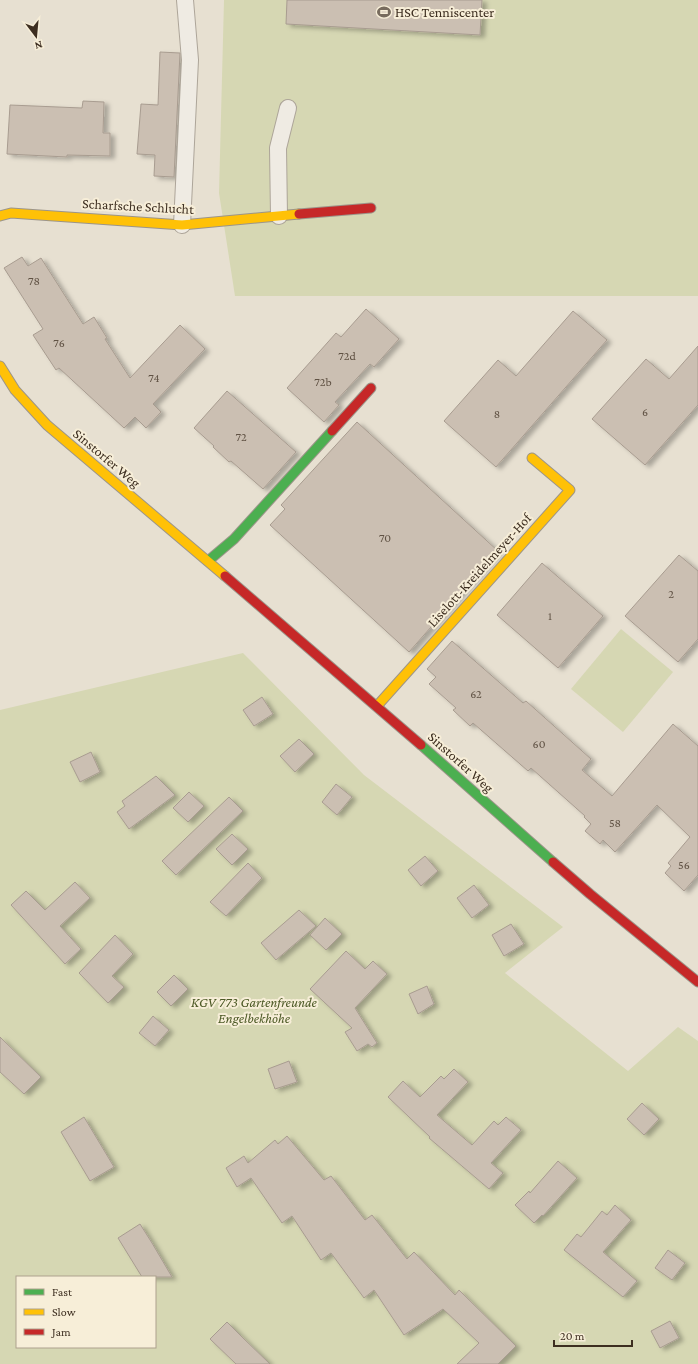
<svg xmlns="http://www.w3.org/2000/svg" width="698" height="1364" font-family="'Crimson Pro',serif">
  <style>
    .green { fill: #d6d7b3; fill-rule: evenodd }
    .building { fill: #cbbfb2; stroke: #a89c90; filter: url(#shadow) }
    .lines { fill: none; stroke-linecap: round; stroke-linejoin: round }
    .lane-casing { stroke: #ada599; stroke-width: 18 }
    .fast-casing { stroke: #9c958a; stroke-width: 11 }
    .slow-casing { stroke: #9c958a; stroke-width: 11 }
    .jam-casing { stroke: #9c958a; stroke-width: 11 }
    .lane { stroke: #efebe3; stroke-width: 16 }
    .fast { stroke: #4caf50; stroke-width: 9 }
    .slow { stroke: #ffc107; stroke-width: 9 }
    .jam { stroke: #c62828; stroke-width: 9 }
    .labels { text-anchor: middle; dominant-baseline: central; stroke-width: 4; stroke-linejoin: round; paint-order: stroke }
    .number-label { font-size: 12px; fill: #605244 }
    .poi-label { font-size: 14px; fill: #3d2e20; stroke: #f7eed8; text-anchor: start }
    .street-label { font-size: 14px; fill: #3d2e20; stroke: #f7eed8 }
    .park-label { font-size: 14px; font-style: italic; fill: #4d5a26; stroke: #f7eed8 }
  </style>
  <defs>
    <filter id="shadow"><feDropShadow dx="4.5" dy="2.5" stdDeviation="2" flood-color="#0004"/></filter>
  </defs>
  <rect width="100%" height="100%" fill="#e7e0d1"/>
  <g class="green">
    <polygon points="224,0 698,0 698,296 235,296 219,193"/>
    <polygon points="621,629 673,672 623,732 571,689"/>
    <path d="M243,653L364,775L563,927L505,973L628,1071L678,1027L698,1041V1364H0V710ZM17,1277H155V1347H17Z"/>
  </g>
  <g class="building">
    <polygon points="287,0 482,0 480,35 286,24"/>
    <polygon points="160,52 180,53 174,177 154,176 155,155 137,154 141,104 158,105"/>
    <polygon points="83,101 104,102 103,133 110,133 110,156 67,155 67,157 7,154 10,105 82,108"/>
    <polygon points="22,257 28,266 41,258 83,324 94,317 107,338 105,339 130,378 180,325 205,349 153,404 161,412 146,428 135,417 124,428 59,368 56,370 33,335 43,329 4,268"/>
    <polygon points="366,309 399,339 374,367 370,364 335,402 339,405 324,422 287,388 336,333 341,337"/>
    <polygon points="573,311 607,340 496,467 444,421 498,360 516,376"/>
    <polygon points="698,346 698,405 645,465 592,419 646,359 669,379"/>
    <polygon points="227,391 296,452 263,489 231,461 229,462 213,447 214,446 194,428"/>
    <polygon points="357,422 498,551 409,652 270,525 285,509 281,505"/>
    <polygon points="679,555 698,571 698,639 678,662 625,616"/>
    <polygon points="542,563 603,616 558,668 497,615"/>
    <polygon points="452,641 523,703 526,701 591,759 582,770 612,796 673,724 698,746 698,875 684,891 665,873 671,866 668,863 690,837 657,805 615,852 603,840 600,844 585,831 591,824 584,817 585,816 531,768 528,771 473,723 470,726 453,710 456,708 429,684 436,677 427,669"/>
    <polygon points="262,697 273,714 254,726 243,710"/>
    <polygon points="299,739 314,754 295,772 280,756"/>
    <polygon points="91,752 100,772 80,782 70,762"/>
    <polygon points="156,776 175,795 129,829 117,812 125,806 122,801"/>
    <polygon points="336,784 352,797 337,815 322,802"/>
    <polygon points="189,792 204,806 188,822 173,808"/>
    <polygon points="229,797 243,811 176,875 162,861"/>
    <polygon points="232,834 248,849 232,865 216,849"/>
    <polygon points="425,856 438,871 421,886 408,870"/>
    <polygon points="248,863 262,878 226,916 210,902"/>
    <polygon points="75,882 90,898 60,926 81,949 65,964 11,905 26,891 45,910"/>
    <polygon points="474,885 489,905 472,918 457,898"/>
    <polygon points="299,910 316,926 276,960 261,943"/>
    <polygon points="325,918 342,934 326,950 310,935"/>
    <polygon points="511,924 524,944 504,956 492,935"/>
    <polygon points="115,935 133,954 112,976 124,987 108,1003 79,973"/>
    <polygon points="346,951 365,969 373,961 387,974 355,1008 377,1043 372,1047 368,1044 357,1051 345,1032 352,1028 310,989"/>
    <polygon points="174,975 188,989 171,1006 157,992"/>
    <polygon points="427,986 434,1004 418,1014 409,994"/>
    <polygon points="153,1016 169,1030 155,1046 139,1033"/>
    <polygon points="0,1037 41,1077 24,1094 0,1072"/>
    <polygon points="289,1061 297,1082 275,1089 268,1069"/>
    <polygon points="454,1069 468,1082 437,1115 472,1145 494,1121 498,1125 506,1117 521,1130 491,1163 503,1173 489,1189 429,1138 430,1137 388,1097 403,1081 420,1097 441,1076 444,1079"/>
    <polygon points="642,1103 659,1119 644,1135 627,1119"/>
    <polygon points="84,1117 114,1167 90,1181 61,1132"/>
    <polygon points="287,1136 324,1180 331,1176 365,1220 372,1215 407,1259 414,1252 455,1295 459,1290 516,1346 498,1364 457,1364 479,1343 443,1309 404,1335 374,1290 364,1298 331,1253 321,1260 292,1216 282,1223 251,1178 237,1187 226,1168 244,1156 248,1163 275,1140 278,1144"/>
    <polygon points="558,1161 577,1178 543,1216 542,1215 534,1223 515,1205 529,1191 530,1193"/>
    <polygon points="615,1205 631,1220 603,1252 637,1281 623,1297 564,1250 577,1234 581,1237 602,1211 607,1215"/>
    <polygon points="140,1224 152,1243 172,1277 142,1277 118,1238"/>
    <polygon points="668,1250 685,1263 672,1280 655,1268"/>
    <polygon points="670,1321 679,1338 660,1348 651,1331"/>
    <polygon points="227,1322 241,1336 270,1364 236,1364 210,1339"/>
  </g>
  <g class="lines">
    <g class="lane-casing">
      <g id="lane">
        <polyline points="279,216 278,148 288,108"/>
        <polyline points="182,225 190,60 185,0"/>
      </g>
    </g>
    <g class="fast-casing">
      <g id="fast">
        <polyline points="208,561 234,539 332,431"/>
        <polyline points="421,745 553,862"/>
      </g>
    </g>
    <g class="slow-casing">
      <g id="slow">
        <polyline points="0,216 11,213 182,225 299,214"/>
        <polyline points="0,366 15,390 47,425 225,576"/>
        <polyline points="377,706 570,490 532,458"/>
      </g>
    </g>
    <g class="jam-casing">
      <g id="jam">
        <polyline points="299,214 371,208"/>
        <polyline points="332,431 371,388"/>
        <polyline points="225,576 421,745"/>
        <polyline points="553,862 590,894 698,982"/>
      </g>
    </g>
    <use href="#lane" class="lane"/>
    <use href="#fast" class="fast"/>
    <use href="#slow" class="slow"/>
    <use href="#jam" class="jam"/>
  </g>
  <defs>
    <g id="stadium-bare" transform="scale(1.08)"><path d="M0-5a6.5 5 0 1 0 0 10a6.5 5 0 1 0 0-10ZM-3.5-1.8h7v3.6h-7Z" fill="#786c5e" stroke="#f7eed8" stroke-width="2.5" paint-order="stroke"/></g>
  </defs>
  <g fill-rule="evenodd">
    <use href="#stadium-bare" x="384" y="12"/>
  </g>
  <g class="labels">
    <g class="number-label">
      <text x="34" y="281">78</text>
      <text x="59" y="343">76</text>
      <text x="347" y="356">72d</text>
      <text x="154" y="378">74</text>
      <text x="323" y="382">72b</text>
      <text x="645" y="412">6</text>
      <text x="497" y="414">8</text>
      <text x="241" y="437">72</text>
      <text x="385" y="538">70</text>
      <text x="671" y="594">2</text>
      <text x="550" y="616">1</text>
      <text x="476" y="694">62</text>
      <text x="539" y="744">60</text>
      <text x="615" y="823">58</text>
      <text x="684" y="865">56</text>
    </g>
    <g class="poi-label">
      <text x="395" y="12">HSC Tenniscenter</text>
    </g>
    <g class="street-label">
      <text transform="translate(138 206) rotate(3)">Scharfsche Schlucht</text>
      <text transform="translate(107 458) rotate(40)">Sinstorfer Weg</text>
      <text transform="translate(479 570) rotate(-48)">Liselott-Kreidelmeyer-Hof</text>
      <text transform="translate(461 762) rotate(42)">Sinstorfer Weg</text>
    </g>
    <g class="park-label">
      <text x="254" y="1002">KGV 773 Gartenfreunde<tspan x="254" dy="16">Engelbekhöhe</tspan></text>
    </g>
  </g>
  <rect x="16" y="1276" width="140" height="72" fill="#f7eed8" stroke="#ada18e"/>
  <rect x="24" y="1289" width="20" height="6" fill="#4caf50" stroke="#ada18e"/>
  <text x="52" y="1296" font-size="12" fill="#3d2e20">Fast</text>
  <rect x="24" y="1309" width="20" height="6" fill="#ffc107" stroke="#ada18e"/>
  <text x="52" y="1316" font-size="12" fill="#3d2e20">Slow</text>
  <rect x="24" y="1329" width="20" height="6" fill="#c62828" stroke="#ada18e"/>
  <text x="52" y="1336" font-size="12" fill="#3d2e20">Jam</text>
  <g transform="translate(36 36) rotate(164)" stroke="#f7eed8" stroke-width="3" paint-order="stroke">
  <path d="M0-3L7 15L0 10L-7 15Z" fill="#3d2e20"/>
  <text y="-6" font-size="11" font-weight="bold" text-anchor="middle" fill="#3d2e20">N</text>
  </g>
  <path d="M554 1340v6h78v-6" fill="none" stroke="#3d2e20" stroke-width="2"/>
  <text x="560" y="1340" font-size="12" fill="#3d2e20" stroke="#f7eed8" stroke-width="3" paint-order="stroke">20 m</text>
</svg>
